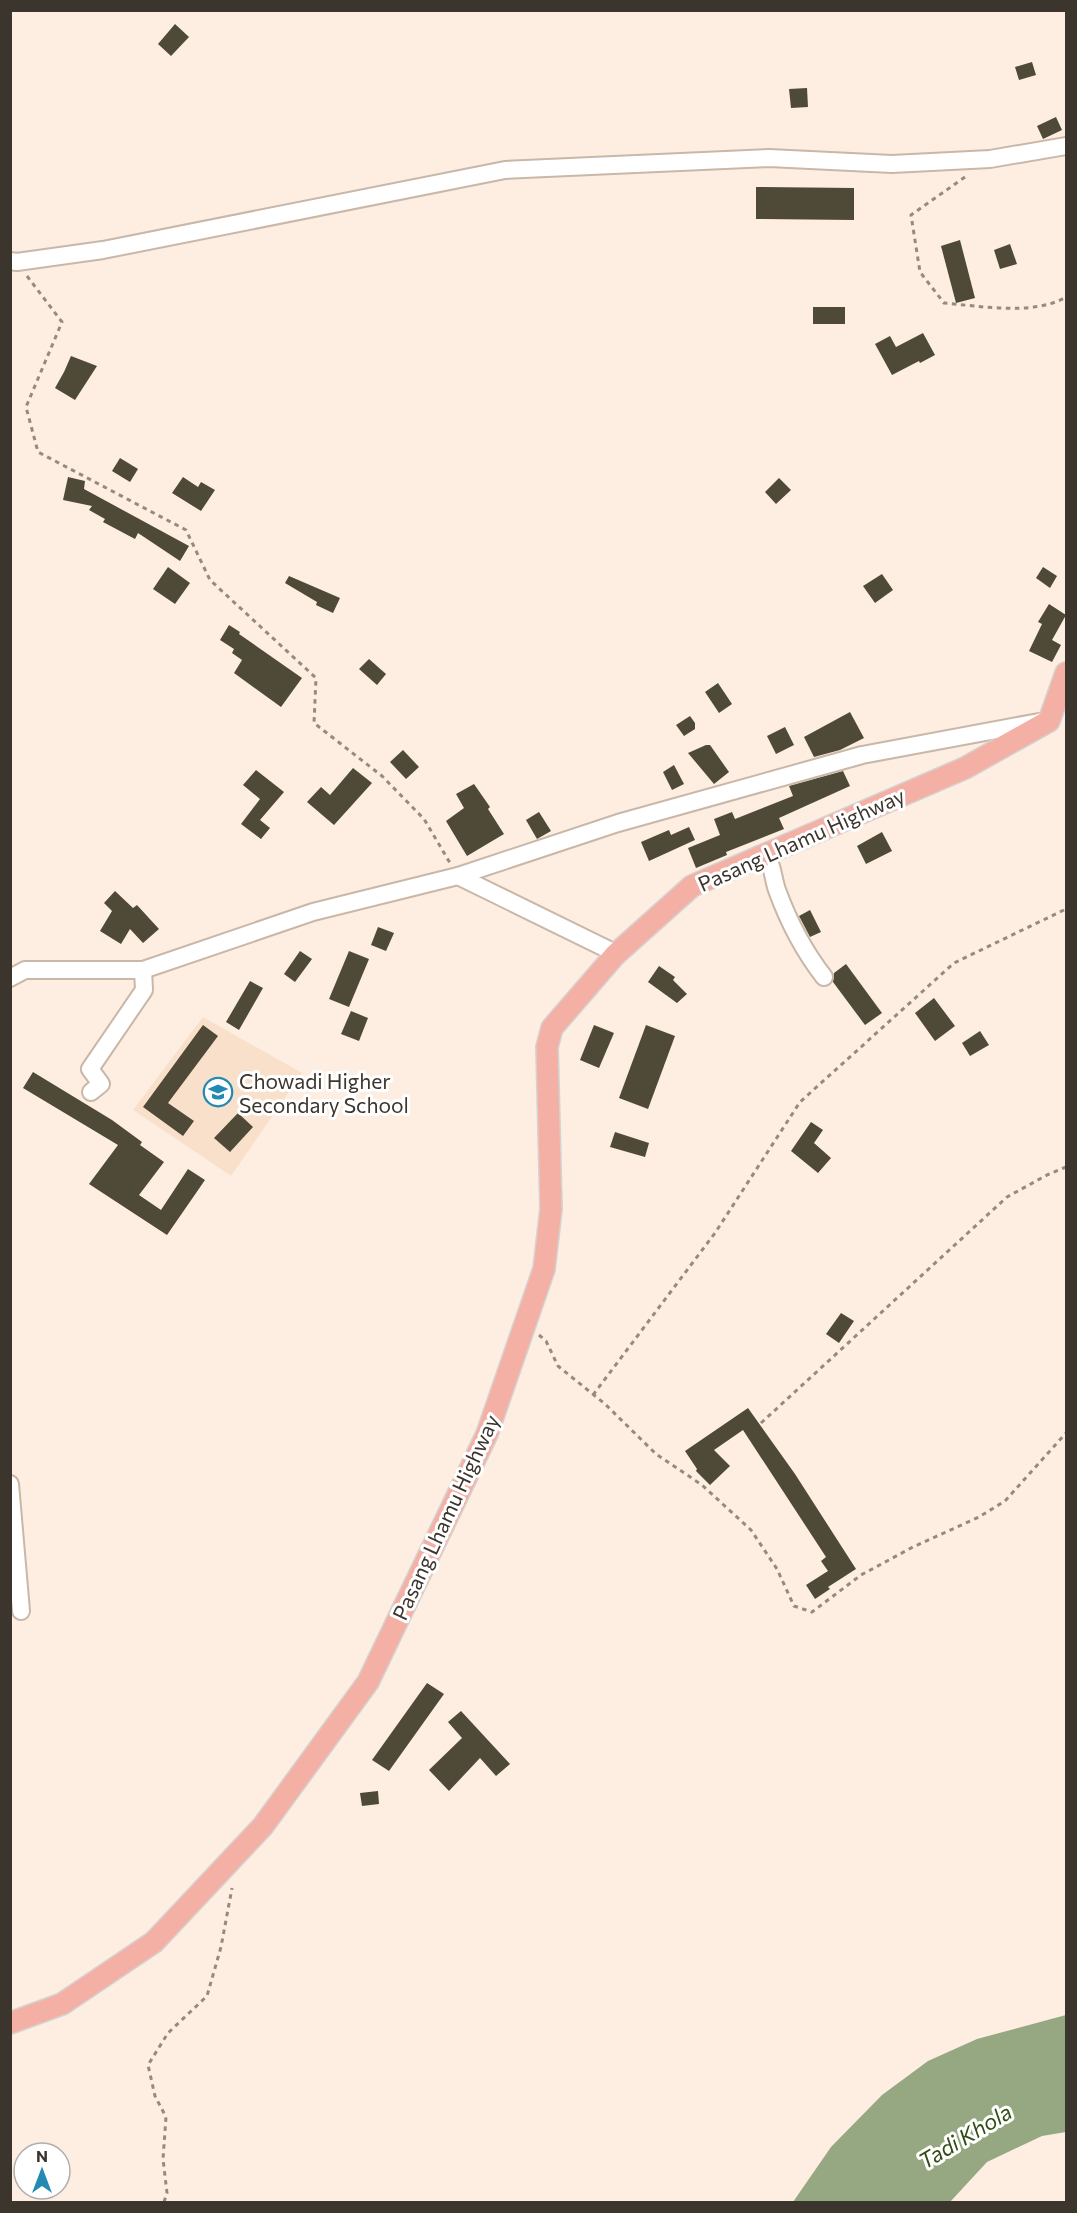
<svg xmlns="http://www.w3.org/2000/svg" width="1077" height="2213" font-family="Commissioner,sans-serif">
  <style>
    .built { fill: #f9e0ca }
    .water { fill: #95a882 }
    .building { fill: #4e4a37 }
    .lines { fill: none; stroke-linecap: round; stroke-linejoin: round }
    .minor-casing { stroke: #c9b7a8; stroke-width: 20 }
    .major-casing { stroke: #d4d3d1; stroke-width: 24 }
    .path { stroke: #958a80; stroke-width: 3; stroke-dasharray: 4.5 4.5; stroke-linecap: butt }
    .minor { stroke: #fff; stroke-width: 16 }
    .major { stroke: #f5b0a5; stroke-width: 21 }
    .labels { text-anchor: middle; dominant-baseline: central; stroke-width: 6; stroke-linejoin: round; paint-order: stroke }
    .street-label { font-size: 21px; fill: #3c352e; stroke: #fff }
    .poi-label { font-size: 21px; fill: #3c352e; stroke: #fff; text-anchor: start }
    .water-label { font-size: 22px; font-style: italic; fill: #324c13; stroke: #fff }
  </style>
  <rect width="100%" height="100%" fill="#fdeee1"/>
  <polygon class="built" points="203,1017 302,1073 231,1176 133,1110"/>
  <polygon class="water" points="1066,2015 1066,2132 1042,2136 987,2162 950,2202 793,2202 831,2147 882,2095 928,2061 977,2039"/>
  <g class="building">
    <polygon points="175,24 189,37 171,56 158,44"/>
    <polygon points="1032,62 1036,75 1019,80 1015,67"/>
    <polygon points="807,88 808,107 791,108 789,89"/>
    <polygon points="1056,117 1062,130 1043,139 1037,126"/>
    <polygon points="756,187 854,188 854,220 756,219"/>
    <polygon points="960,240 975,298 956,303 941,246"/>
    <polygon points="1010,244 1017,264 1000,269 994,250"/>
    <rect x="813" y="307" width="32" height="17"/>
    <polygon points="923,333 935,355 920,363 919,361 892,375 875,344 890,336 896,347"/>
    <polygon points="71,356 97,366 75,400 55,388 64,372"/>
    <polygon points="120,458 138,469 130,482 112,471"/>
    <polygon points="68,477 85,481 84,489 189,546 180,561 138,533 135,539 103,522 105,519 89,510 92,506 63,500"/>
    <polygon points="183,477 198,487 201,482 215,490 201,511 172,493"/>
    <polygon points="779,478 791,490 776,504 765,492"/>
    <polygon points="168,567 190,583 175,604 153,589"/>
    <polygon points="1043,567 1057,576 1050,588 1036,578"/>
    <polygon points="882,574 893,590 875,603 863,586"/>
    <polygon points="289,576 340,598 333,613 316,605 317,602 285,583"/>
    <polygon points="1049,604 1066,615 1052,640 1061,645 1052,662 1029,651 1042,624 1038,622"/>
    <polygon points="229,625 240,632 239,634 302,678 281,707 234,673 242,660 232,653 234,649 220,640"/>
    <polygon points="369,659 386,674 377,685 359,669"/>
    <polygon points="718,683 732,704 719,713 705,692"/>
    <polygon points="850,712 864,738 840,750 814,757 804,737"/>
    <polygon points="690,716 695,723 695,729 684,736 676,725"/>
    <polygon points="785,727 794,745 776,754 767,736"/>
    <polygon points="706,745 710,745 729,772 714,784 688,753"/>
    <polygon points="403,750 419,767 406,779 390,762"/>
    <polygon points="674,765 684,784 672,790 663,772"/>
    <polygon points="353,768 372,783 334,825 307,802 321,787 330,795"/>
    <polygon points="256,770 284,792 260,820 270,828 261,839 241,824 260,799 243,785"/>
    <polygon points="843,771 850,786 779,818 784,829 726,852 727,855 696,868 688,848 720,835 714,819 732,812 735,819 793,796 789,786"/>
    <polygon points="474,784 490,807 488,809 504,834 467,856 446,821 464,808 456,794"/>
    <polygon points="539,812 551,831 537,839 526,820"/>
    <polygon points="689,827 695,840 649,861 641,842 669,830 671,835"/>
    <polygon points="882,832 892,851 866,864 857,846"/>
    <polygon points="115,891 133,908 137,905 159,929 143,943 130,929 121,944 100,931 112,911 104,903"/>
    <polygon points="810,910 821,932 810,937 799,916"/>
    <polygon points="378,927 394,933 386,951 371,945"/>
    <polygon points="300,951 312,959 295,982 284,974"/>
    <polygon points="349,951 369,959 349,1007 329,999"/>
    <polygon points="846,964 882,1013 865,1025 833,982 834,973"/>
    <polygon points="659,966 675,977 673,980 687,994 677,1003 648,982"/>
    <polygon points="250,981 263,988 239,1030 226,1022"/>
    <polygon points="934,998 955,1026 935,1041 915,1013"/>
    <polygon points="351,1011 368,1018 359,1041 341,1034"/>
    <polygon points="203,1025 218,1036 168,1103 194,1121 183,1136 143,1107"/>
    <polygon points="594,1025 614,1033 599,1068 580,1060"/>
    <polygon points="646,1025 675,1036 648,1109 619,1098"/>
    <polygon points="980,1031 989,1045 970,1056 962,1043"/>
    <polygon points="33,1072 112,1120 142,1142 140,1145 164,1162 139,1195 161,1210 188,1169 205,1180 167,1235 89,1184 118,1145 23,1088"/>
    <polygon points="238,1113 253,1127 230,1152 214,1138"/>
    <polygon points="811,1122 823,1130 814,1143 831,1158 818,1173 791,1151"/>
    <polygon points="615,1132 649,1143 645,1157 610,1147"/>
    <polygon points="841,1313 854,1321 839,1343 826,1334"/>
    <polygon points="748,1408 795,1474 856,1569 828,1587 830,1589 815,1599 806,1585 828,1571 821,1561 826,1557 743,1430 714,1450 730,1466 710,1485 696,1471 697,1469 685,1451"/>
    <polygon points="427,1683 444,1694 389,1771 372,1760"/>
    <polygon points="461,1711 510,1764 496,1776 480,1758 449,1791 429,1770 462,1738 448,1722"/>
    <polygon points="378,1791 379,1804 362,1806 360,1793"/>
  </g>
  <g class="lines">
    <g class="minor-casing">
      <g id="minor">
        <polyline points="10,261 17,262 103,250 505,170 769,158 892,164 990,159 1066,146"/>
        <path d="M766,855C773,865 773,879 777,890C789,923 803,950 824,977"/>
        <polyline points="458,876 607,949 615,955"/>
        <polyline points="10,978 25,970 143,970 313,912 458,876 618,823 862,755 1039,722"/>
        <polyline points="91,1092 101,1084 90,1069 144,990 143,970"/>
        <polyline points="10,1484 21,1611"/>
      </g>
    </g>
    <g class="major-casing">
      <polyline id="major" points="10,2023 62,2004 154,1942 263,1826 368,1682 487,1434 544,1269 551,1209 547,1047 552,1028 615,955 692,886 965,768 1049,721 1066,673"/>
    </g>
    <g class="path">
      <path d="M965,177L911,215L920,272L944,303C980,306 1034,316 1066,297"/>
      <polyline points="27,276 62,322 26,407 38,452 186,530 210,580 316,678 314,723 382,776 424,819 450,863"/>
      <polyline points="539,1335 546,1341 558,1366 605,1404 656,1454 702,1485 751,1530 777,1569 794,1606 812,1612 861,1575 913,1547 979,1517 1005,1501 1066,1433"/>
      <polyline points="593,1395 715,1233 800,1102 954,963 1066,909"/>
      <polyline points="761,1423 1007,1197 1047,1175 1066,1167"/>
      <polyline points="164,2202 167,2193 163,2159 166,2117 155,2096 148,2065 168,2033 207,1996 221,1947 232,1888"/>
    </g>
    <use href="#minor" class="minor"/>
    <use href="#major" class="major"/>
  </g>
  <defs>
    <g id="school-ring" transform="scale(1.5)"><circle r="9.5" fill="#fff" stroke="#248ab3" stroke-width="1.5"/><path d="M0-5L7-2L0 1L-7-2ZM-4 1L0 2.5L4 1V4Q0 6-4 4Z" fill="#248ab3"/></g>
  </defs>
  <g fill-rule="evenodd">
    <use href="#school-ring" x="218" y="1092"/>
  </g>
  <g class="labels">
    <g class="street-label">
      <text transform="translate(801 839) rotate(-24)">Pasang Lhamu Highway</text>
      <text transform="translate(445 1517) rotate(-65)">Pasang Lhamu Highway</text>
    </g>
    <g class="poi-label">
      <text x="239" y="1080">Chowadi Higher<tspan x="239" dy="24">Secondary School</tspan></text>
    </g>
    <g class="water-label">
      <text transform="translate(965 2136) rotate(-31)">Tadi Khola</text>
    </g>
  </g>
  <rect width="1077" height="2213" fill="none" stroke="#3c352e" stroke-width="24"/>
  <g transform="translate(42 2171)"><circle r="28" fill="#ffffff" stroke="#b1aeab" stroke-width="1.5"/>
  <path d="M0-4.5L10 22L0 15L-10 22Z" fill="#248ab3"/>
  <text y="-9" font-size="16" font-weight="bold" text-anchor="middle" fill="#3c352e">N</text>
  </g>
</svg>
